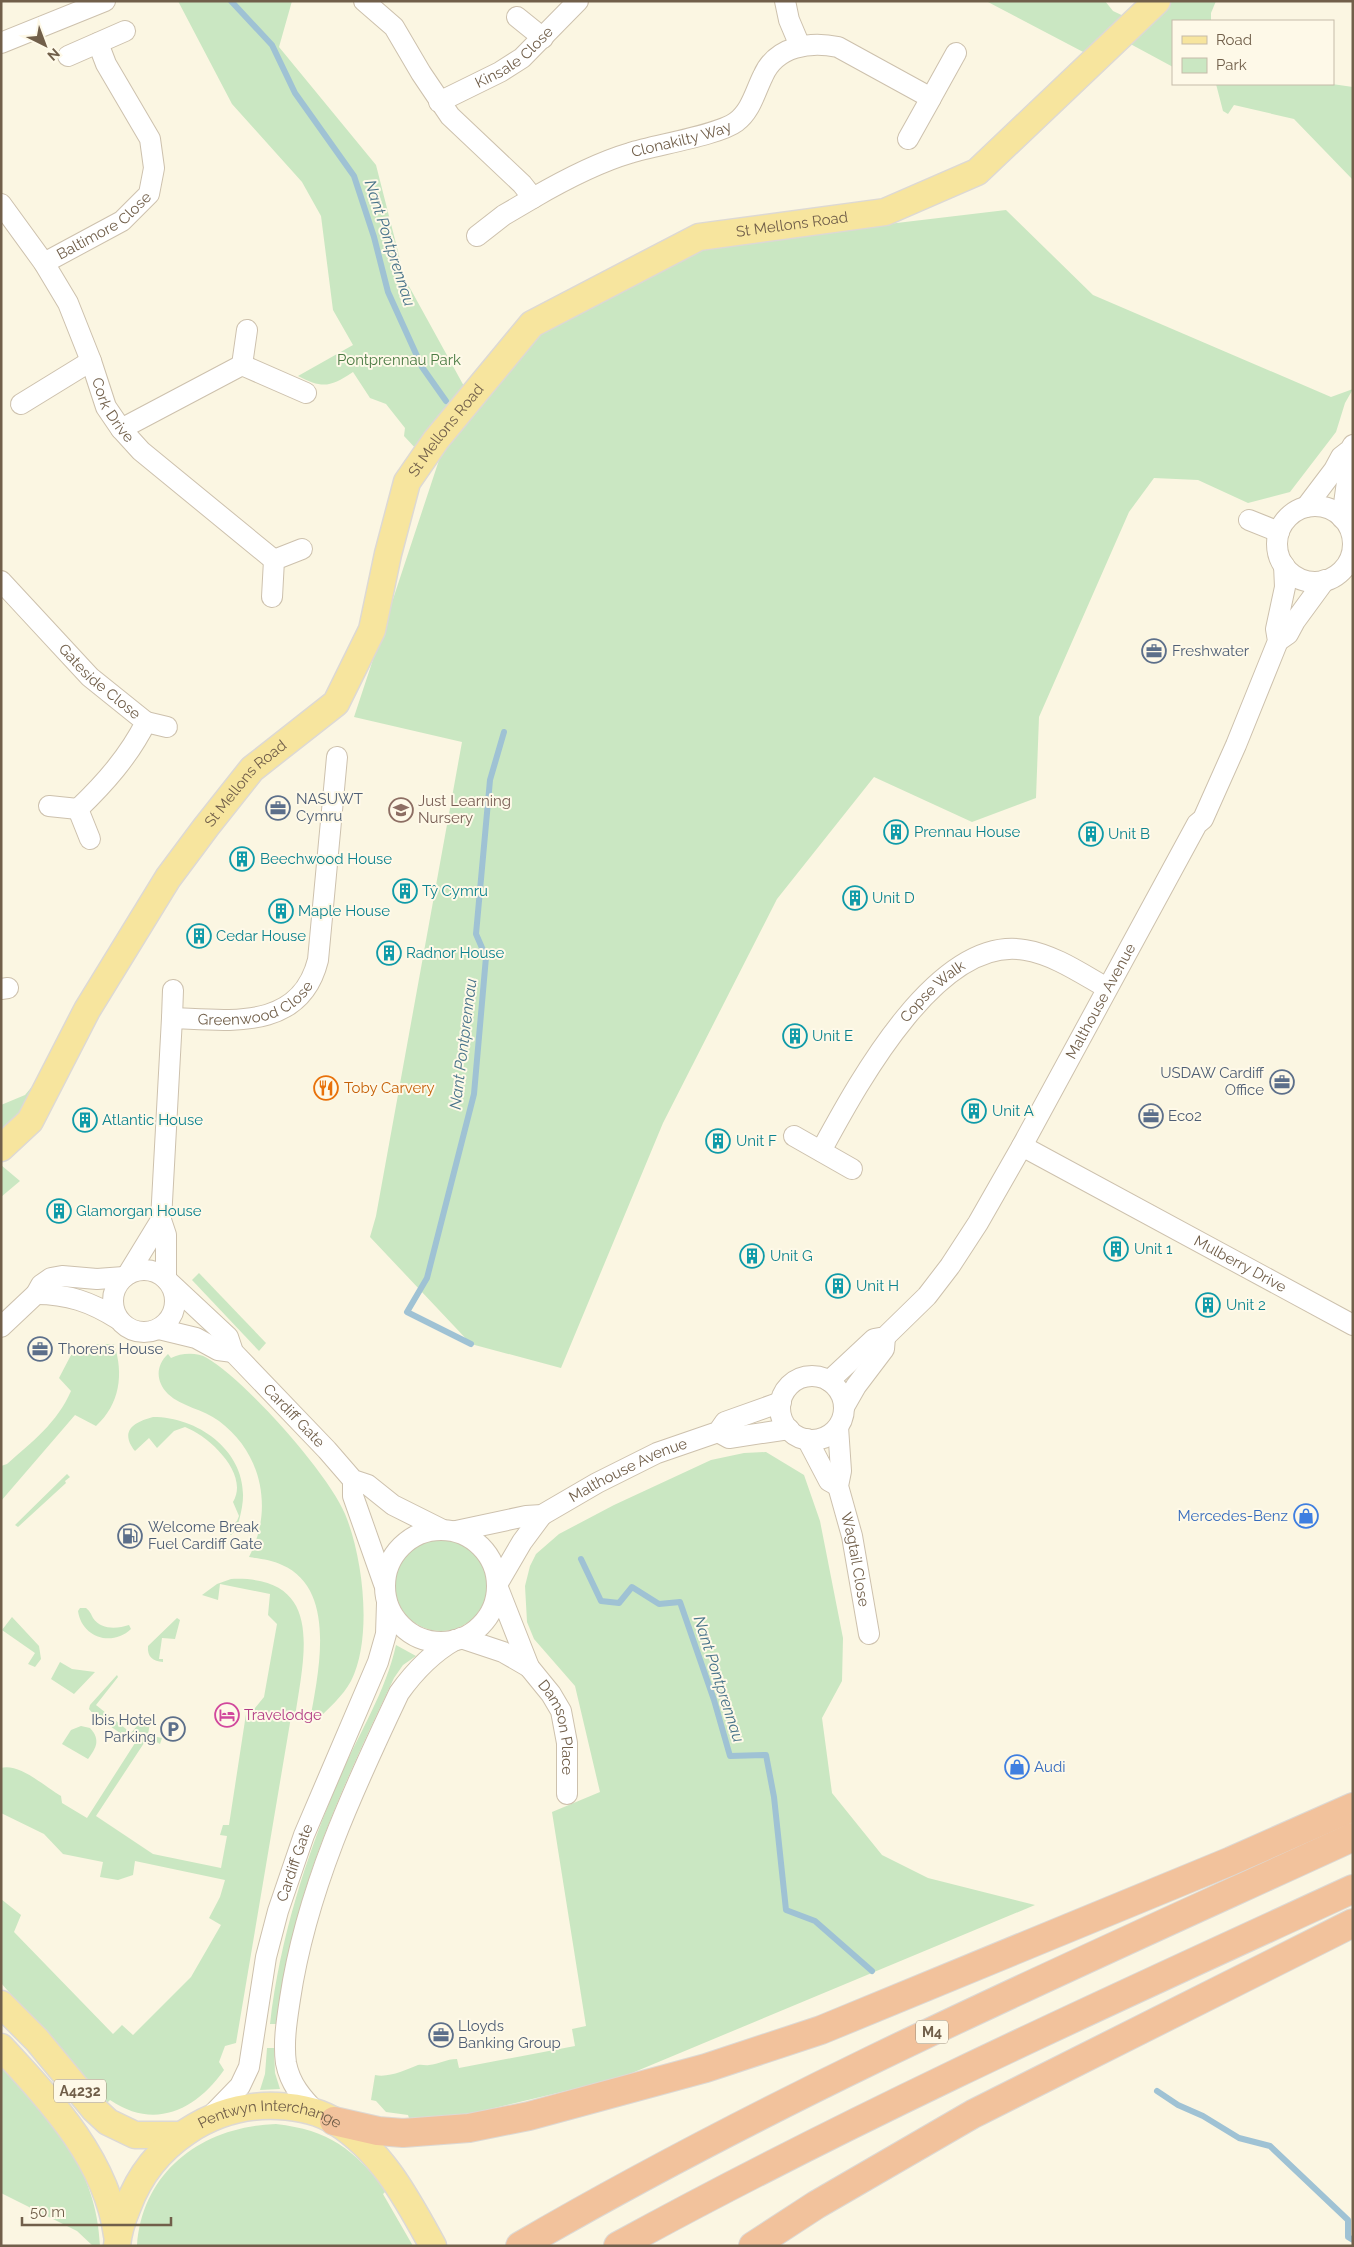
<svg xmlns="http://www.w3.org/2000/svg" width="1354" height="2247" font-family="Raleway,sans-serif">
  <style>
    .green { fill: #cae7c2 }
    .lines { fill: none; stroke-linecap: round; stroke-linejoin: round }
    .stream { stroke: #9fc2d4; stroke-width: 6 }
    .minor-casing { stroke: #cdc1ad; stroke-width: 22 }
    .major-casing { stroke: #ddd9d4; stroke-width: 29 }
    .highway-casing { stroke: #ddd9d4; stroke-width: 30 }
    .minor { stroke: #fff; stroke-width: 20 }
    .major { stroke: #f7e59e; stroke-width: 26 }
    .highway { stroke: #f2c29c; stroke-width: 28 }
    .labels { text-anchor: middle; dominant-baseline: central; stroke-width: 4; stroke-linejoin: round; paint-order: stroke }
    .shield { fill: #fef9e8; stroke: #9b8d79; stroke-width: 1 }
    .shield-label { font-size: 14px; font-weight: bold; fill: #715f4a }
    .street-label { font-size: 15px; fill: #715f4a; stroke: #fef9e8 }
    .park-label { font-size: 15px; fill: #4c7c45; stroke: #fef9e8 }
    .service-label { font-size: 15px; fill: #4e5e75; stroke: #fef9e8; text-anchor: start }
    .education-label { font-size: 15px; fill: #785e54; stroke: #fef9e8; text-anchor: start }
    .culture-label { font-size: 15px; fill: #0d838f; stroke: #fef9e8; text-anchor: start }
    .food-label { font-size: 15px; fill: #c56008; stroke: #fef9e8; text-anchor: start }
    .shop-label { font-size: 15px; fill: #366cbe; stroke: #fef9e8; text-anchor: end }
    .hotel-label { font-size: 15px; fill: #b23c85; stroke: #fef9e8; text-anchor: start }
    .water-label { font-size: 16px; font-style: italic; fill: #48738a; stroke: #fef9e8 }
  </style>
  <rect width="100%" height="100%" fill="#fbf6e2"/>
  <g class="green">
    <path d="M178,1H292L279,47L376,165L405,279L465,388L418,451L404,436L405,428L386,404L370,398L353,372C330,387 323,389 298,376L353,345L333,310L321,216L302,182L232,104Z"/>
    <polygon points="986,1 1105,1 1113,11 1132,20 1087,54"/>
    <polygon points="1159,1 1216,1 1211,13 1211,21 1173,21 1173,67 1123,40"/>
    <polygon points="1216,84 1332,84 1353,87 1353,180 1294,119 1234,105 1228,114 1223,111"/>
    <polygon points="1006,210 1093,295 1331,397 1353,389 1345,403 1336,432 1290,492 1248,503 1198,480 1154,478 1129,512 1039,717 1036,798 972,822 874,777 777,899 663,1123 561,1368 471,1344 370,1237 376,1216 462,742 354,717 442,451 537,334 702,246"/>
    <polygon points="60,1053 1,1141 1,1105 25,1095"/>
    <polygon points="1,1165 20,1181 1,1197"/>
    <polygon points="199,1273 266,1343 259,1351 192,1280"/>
    <path d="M98,1344H114C124,1374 120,1404 96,1426L75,1415L1,1501V1466L7,1464C32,1442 57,1423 71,1391L59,1378L71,1355Z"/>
    <path d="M168,1354L171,1358C181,1353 197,1352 207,1358C246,1381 328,1473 345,1514C363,1557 373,1638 351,1681C343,1696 328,1709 316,1721L310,1720C318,1675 338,1589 282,1565C272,1560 260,1559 249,1557C274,1509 262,1453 219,1421C203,1409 182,1407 168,1394C156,1382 155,1366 168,1354Z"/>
    <path d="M153,1417C201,1417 251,1455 242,1507C240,1517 238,1529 231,1535L226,1530L237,1521L239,1516L233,1502C250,1474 209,1436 185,1427L174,1431L157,1448L149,1438L135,1451C119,1431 134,1422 153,1417Z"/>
    <path d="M766,1452L804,1475L820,1521L843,1638L842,1681L822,1718L832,1793L882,1855L928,1878L1035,1905L620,2078L461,2116L410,2121L408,2115L386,2112L376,2101L371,2100L375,2075C389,2078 405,2070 418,2065C422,2064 425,2066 429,2065C439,2064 446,2059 457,2059L459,2068L575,2046L572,2029L586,2026L552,1812L600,1792L575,1686L534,1639L527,1622L525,1586L530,1566L536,1554L559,1534L614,1505L711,1460L744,1453Z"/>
    <polygon points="67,1474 70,1477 65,1481 66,1483 18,1527 15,1525"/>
    <circle cx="441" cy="1585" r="46"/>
    <path d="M231,1579C326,1575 304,1655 295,1717H291L236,2043L225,2046L219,2062L224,2070C195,2111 154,2130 110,2100L106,2104L1,1983V1899L21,1915L14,1932L113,2034L122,2025L133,2035L191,1977L221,1925L209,1918L220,1897L225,1880L135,1861L133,1875L118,1880L100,1877L103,1862L63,1854L44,1834L1,1813V1768C20,1763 45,1787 61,1796L62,1803L87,1818L135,1743L95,1716L89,1709L90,1705L117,1675L118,1677L96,1705L131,1733L142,1720L147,1718L150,1722L148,1735L162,1738L160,1744L148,1737L96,1816L153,1854L221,1868L227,1836L220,1835L223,1825H229L246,1714H250L264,1697L277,1624L268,1615L270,1594L220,1584L218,1600L202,1595L217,1584Z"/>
    <path d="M80,1608H86C90,1611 91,1614 93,1618C101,1630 117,1629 129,1625L131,1629C112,1647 82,1638 78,1611Z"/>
    <polygon points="12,1617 39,1646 41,1659 35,1667 28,1664 35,1653 2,1630"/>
    <path d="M177,1618L180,1620L175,1639L162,1638L159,1659H163V1662C153,1661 147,1657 148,1646Z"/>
    <path d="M396,1645L416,1656L403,1665L394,1678C342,1787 288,1902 278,2024H270C280,1938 306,1856 340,1777C359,1733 386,1691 396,1645Z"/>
    <polygon points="60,1662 72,1669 95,1672 74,1694 51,1679"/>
    <path d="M81,1726L90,1728C101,1740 96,1748 88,1759L62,1744L71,1730Z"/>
    <polygon points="267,2048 274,2048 275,2073 280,2089 260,2090 265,2074"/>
    <path d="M1,2065C51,2119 97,2168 100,2246H93L77,2231L1,2193Z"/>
    <path d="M276,2124C329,2130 354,2149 386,2191L383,2194L413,2246H137C142,2170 204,2126 276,2124Z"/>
  </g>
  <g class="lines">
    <g class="stream">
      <polyline points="231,1 272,45 295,93 354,176 374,237 388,292 422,367 446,401"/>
      <polyline points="471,1344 407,1312 427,1278 474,1094 486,957 476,934 490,780 504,732"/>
      <polyline points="581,1559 601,1601 619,1603 632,1587 659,1604 680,1602 714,1700 730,1756 766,1755 774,1797 786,1910 815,1921 872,1971"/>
      <polyline points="1157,2091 1178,2105 1203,2116 1239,2138 1270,2146 1348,2220 1348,2237 1353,2240"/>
    </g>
    <g class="minor-casing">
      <g id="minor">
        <path id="s1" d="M364,1L394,27L421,73L450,116L522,184L533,198C564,180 596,163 630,153C655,145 719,135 736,122C751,111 755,92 763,76C776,46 810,41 838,47L931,98L956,53"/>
        <polyline points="785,1 789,20 800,46"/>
        <polyline points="517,17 543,38"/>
        <polyline points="1,43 105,1"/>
        <polyline points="68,56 125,31"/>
        <path id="s2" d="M439,102L500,72L522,58L578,1"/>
        <polyline points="908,139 931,98"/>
        <path id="s3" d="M1,204L44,263L68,303L91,361L106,407L121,429L141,451L274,560"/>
        <polyline points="477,236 504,215 533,198"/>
        <path id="s4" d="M44,263L122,221L149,194L154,168L150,139L106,64L98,43"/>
        <polyline points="242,365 247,330"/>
        <polyline points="21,404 91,361"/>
        <polyline points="121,429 242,365 306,393"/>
        <circle cx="1315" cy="544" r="38"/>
        <polyline points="1306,507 1334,470 1341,457 1350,450 1353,445"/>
        <polyline points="1342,518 1347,482 1353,460"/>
        <polyline points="1249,520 1279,532"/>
        <path id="s5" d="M1,581L90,677L146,722C129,756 105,783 78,809L49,806"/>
        <polyline points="272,597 274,560 302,549"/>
        <polyline points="1278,641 1288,634 1295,621 1325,580"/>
        <polyline points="146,722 167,727"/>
        <polyline points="78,809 90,839"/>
        <polyline points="1,989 8,988"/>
        <polyline points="172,1018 173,990"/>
        <polyline points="794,1136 852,1169"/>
        <path id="s6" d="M1022,1146L1353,1325"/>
        <path id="s7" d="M821,1151C856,1087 937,934 1025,950C1055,955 1082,974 1107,988"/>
        <circle cx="144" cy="1301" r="31"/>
        <polyline points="128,1274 161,1220"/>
        <path id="s8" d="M166,1279V1235L161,1220L172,1018C228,1020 300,1032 318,960L337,757"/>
        <path id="s9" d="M168,1281L228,1337L233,1352L327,1450L353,1480L368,1485L393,1505L441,1529"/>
        <path d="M36,1294C68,1294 91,1302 118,1319"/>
        <polyline points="1,1327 36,1294 41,1285 51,1278 62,1276 97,1279 124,1277"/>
        <polyline points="159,1329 196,1338 218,1350 233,1352"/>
        <circle cx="812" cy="1408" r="32"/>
        <path id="s10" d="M829,1381L874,1339L885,1337L927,1296L950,1266L978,1223L1022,1146L1197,824L1203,819L1236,745L1278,641L1276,629L1285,587L1284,565"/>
        <polyline points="844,1407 856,1386 884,1349 885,1337"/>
        <path id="s11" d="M838,1427L841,1471L838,1486L852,1536L869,1634"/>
        <polyline points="718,1432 729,1438 789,1429"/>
        <polyline points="807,1439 829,1481 838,1486"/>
        <polyline points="353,1480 353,1496 384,1584"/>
        <circle cx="441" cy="1586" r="56"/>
        <path id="s12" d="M456,1531L526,1516L542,1515L597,1483L657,1453L718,1432L725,1422L781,1402"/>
        <polyline points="498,1583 522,1542 542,1515"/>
        <path id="s13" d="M498,1588L529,1667L551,1694L561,1711L567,1743V1794"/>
        <polyline points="461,1638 503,1652 529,1667"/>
        <path d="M317,2113C302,2098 290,2084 286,2063C283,2042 287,2019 290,1999C306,1891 353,1790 399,1693C414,1672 432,1653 455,1640"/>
        <path id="s14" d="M210,2117L240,2086L249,2067L266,1957L278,1911L304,1835L378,1662L386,1634L387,1603"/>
      </g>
    </g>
    <g class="major-casing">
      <g id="major">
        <path id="s15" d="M1,1148L30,1121L87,1010L168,878L206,827L252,769L336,703L372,630L388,554L407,482L436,440L532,324L699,237L885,212L977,172L1157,1"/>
        <polyline points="1,2004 37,2040 94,2109 108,2122 135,2135 181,2135"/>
        <path d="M1,2047C51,2101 107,2160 117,2235"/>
        <path id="s16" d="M117,2246C118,2232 123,2218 128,2206C151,2144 212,2103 278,2106C298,2107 319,2111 336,2122C383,2152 407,2199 433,2246"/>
      </g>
    </g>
    <g class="highway-casing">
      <g id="highway">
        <polyline points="334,2121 378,2131 403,2133 469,2128 529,2116 706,2068 821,2030 1231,1861 1353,1807"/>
        <path d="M520,2246C788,2090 1072,1966 1353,1837"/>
        <path d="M618,2246C857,2115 1105,2003 1353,1889"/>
        <polyline points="753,2246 816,2205 973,2114 1353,1923"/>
      </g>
    </g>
    <use href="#minor" class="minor"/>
    <use href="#major" class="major"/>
    <use href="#highway" class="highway"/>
  </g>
  <defs>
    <g id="office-ring" transform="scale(1.25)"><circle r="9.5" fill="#fef9e8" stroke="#5c6f8a" stroke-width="1.5"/><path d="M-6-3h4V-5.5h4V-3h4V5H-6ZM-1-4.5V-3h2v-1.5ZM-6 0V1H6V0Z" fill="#5c6f8a"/></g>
    <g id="school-ring" transform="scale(1.25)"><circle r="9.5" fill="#fef9e8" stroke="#8d6e63" stroke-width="1.5"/><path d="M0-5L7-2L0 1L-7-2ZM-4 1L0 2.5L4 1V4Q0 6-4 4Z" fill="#8d6e63"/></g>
    <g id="building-ring" transform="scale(1.25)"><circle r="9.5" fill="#fef9e8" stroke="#0f9aa8" stroke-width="1.5"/><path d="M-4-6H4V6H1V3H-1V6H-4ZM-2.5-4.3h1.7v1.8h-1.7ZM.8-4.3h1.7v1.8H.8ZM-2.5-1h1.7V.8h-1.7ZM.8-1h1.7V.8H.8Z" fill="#0f9aa8"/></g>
    <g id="restaurant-ring" transform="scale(1.25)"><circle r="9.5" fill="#fef9e8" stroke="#e8710a" stroke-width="1.5"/><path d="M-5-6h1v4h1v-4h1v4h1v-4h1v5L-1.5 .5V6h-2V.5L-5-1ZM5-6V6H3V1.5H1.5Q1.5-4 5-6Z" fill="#e8710a"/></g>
    <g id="shop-ring" transform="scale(1.25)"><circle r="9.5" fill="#fef9e8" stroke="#3f7fe0" stroke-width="1.5"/><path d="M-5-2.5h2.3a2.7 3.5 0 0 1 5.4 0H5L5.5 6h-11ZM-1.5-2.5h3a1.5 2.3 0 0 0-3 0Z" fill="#3f7fe0"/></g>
    <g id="fuel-ring" transform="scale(1.25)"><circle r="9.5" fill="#fef9e8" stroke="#5c6f8a" stroke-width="1.5"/><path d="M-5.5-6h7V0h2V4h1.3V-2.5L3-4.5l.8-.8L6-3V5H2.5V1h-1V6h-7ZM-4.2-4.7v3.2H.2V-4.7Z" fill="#5c6f8a"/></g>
    <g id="hotel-ring" transform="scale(1.25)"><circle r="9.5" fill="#fef9e8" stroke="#d1479c" stroke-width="1.5"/><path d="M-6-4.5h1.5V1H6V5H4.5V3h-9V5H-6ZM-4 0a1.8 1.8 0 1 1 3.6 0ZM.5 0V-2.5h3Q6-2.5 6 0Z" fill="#d1479c"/></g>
    <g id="parking-ring" transform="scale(1.25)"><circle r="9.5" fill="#fef9e8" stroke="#5c6f8a" stroke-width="1.5"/><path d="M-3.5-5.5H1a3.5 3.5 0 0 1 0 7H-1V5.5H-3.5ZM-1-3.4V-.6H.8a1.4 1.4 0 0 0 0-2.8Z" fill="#5c6f8a"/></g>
  </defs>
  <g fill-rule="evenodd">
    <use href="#office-ring" x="1154" y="651"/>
    <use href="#office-ring" x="278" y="808"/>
    <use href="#school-ring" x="401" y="810"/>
    <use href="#building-ring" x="896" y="832"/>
    <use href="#building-ring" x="1091" y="834"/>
    <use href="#building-ring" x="242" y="859"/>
    <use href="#building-ring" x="405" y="891"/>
    <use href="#building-ring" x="855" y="898"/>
    <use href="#building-ring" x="281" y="911"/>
    <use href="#building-ring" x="199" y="936"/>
    <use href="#building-ring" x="389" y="953"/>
    <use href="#building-ring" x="795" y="1036"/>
    <use href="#office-ring" x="1282" y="1082"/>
    <use href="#restaurant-ring" x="326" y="1088"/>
    <use href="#building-ring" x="974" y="1111"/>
    <use href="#office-ring" x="1151" y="1116"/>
    <use href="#building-ring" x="85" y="1120"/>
    <use href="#building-ring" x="718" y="1141"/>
    <use href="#building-ring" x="59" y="1211"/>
    <use href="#building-ring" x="1116" y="1249"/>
    <use href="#building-ring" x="752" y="1256"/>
    <use href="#building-ring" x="838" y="1286"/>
    <use href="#building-ring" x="1208" y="1305"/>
    <use href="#office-ring" x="40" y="1349"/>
    <use href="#shop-ring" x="1306" y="1516"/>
    <use href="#fuel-ring" x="130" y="1536"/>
    <use href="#hotel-ring" x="227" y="1715"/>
    <use href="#parking-ring" x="173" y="1729"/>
    <use href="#shop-ring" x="1017" y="1767"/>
    <use href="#office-ring" x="441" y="2035"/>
  </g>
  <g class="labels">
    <g class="shield">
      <rect x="916" y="2020.5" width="32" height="23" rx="4"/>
      <rect x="54" y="2079.5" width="52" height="23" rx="4"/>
    </g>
    <g class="shield-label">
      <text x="932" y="2032">M4</text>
      <text x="80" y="2091">A4232</text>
    </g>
    <g class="street-label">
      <text stroke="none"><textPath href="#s2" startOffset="88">Kinsale Close</textPath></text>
      <text stroke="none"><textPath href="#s1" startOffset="422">Clonakilty Way</textPath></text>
      <text stroke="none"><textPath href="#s4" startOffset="71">Baltimore Close</textPath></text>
      <text stroke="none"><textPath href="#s15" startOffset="1281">St Mellons Road</textPath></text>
      <text stroke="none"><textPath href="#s3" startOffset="236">Cork Drive</textPath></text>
      <text stroke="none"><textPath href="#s15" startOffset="862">St Mellons Road</textPath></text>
      <text stroke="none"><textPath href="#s5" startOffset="141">Gateside Close</textPath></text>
      <text stroke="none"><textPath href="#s15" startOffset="442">St Mellons Road</textPath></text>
      <text stroke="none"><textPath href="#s7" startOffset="196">Copse Walk</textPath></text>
      <text stroke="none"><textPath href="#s8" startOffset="350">Greenwood Close</textPath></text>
      <text stroke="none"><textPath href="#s10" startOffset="474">Malthouse Avenue</textPath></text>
      <text stroke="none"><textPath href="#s6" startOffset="248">Mulberry Drive</textPath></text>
      <text stroke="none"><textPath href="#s9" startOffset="186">Cardiff Gate</textPath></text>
      <text stroke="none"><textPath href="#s12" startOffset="185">Malthouse Avenue</textPath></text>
      <text stroke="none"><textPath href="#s11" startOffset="135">Wagtail Close</textPath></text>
      <text stroke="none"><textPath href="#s13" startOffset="154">Damson Place</textPath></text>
      <text stroke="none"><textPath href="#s14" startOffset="274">Cardiff Gate</textPath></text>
      <text stroke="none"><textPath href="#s16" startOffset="226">Pentwyn Interchange</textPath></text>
    </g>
    <g class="park-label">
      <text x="399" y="360">Pontprennau Park</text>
    </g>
    <g class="service-label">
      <text x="1172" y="651">Freshwater</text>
      <text x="296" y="799">NASUWT<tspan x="296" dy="17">Cymru</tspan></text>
      <text x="1264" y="1073" text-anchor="end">USDAW Cardiff<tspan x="1264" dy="17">Office</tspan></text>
      <text x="1168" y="1116">Eco2</text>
      <text x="58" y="1349">Thorens House</text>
      <text x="148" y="1527">Welcome Break<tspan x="148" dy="17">Fuel Cardiff Gate</tspan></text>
      <text x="156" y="1720" text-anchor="end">Ibis Hotel<tspan x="156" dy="17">Parking</tspan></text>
      <text x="458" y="2026">Lloyds<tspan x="458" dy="17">Banking Group</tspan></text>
    </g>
    <g class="education-label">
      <text x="418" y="801">Just Learning<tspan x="418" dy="17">Nursery</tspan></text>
    </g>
    <g class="culture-label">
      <text x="914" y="832">Prennau House</text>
      <text x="1108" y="834">Unit B</text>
      <text x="260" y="859">Beechwood House</text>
      <text x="422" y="891">Tŷ Cymru</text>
      <text x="872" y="898">Unit D</text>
      <text x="298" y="911">Maple House</text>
      <text x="216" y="936">Cedar House</text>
      <text x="406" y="953">Radnor House</text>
      <text x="812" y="1036">Unit E</text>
      <text x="992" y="1111">Unit A</text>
      <text x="102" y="1120">Atlantic House</text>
      <text x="736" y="1141">Unit F</text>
      <text x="76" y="1211">Glamorgan House</text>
      <text x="1134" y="1249">Unit 1</text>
      <text x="770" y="1256">Unit G</text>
      <text x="856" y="1286">Unit H</text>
      <text x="1226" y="1305">Unit 2</text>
    </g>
    <g class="food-label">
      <text x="344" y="1088">Toby Carvery</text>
    </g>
    <g class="shop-label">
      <text x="1288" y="1516">Mercedes-Benz</text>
      <text x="1034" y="1767" text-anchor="start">Audi</text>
    </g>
    <g class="hotel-label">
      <text x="244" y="1715">Travelodge</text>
    </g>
    <g class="water-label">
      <text transform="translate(390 243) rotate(72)">Nant Pontprennau</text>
      <text transform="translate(463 1044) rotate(-83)">Nant Pontprennau</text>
      <text transform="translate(719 1679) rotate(72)">Nant Pontprennau</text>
    </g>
  </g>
  <rect width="1354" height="2247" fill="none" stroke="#715f4a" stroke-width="5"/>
  <rect x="1172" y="20" width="162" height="65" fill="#fef9e8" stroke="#c6bba9"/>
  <rect x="1182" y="36" width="25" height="8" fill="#f7e59e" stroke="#c6bba9"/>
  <text x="1216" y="45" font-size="15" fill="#715f4a">Road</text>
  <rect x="1182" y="58" width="25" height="15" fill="#cae7c2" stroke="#c6bba9"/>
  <text x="1216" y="70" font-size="15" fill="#715f4a">Park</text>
  <g transform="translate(45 45) rotate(138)" stroke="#fef9e8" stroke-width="4" paint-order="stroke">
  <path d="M0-4L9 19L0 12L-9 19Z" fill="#715f4a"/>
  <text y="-8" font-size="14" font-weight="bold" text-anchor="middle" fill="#715f4a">N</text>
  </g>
  <path d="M22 2217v8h149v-8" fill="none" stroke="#715f4a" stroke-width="2.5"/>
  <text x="30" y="2217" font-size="15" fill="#715f4a" stroke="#fef9e8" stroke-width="4" paint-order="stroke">50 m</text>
</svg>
